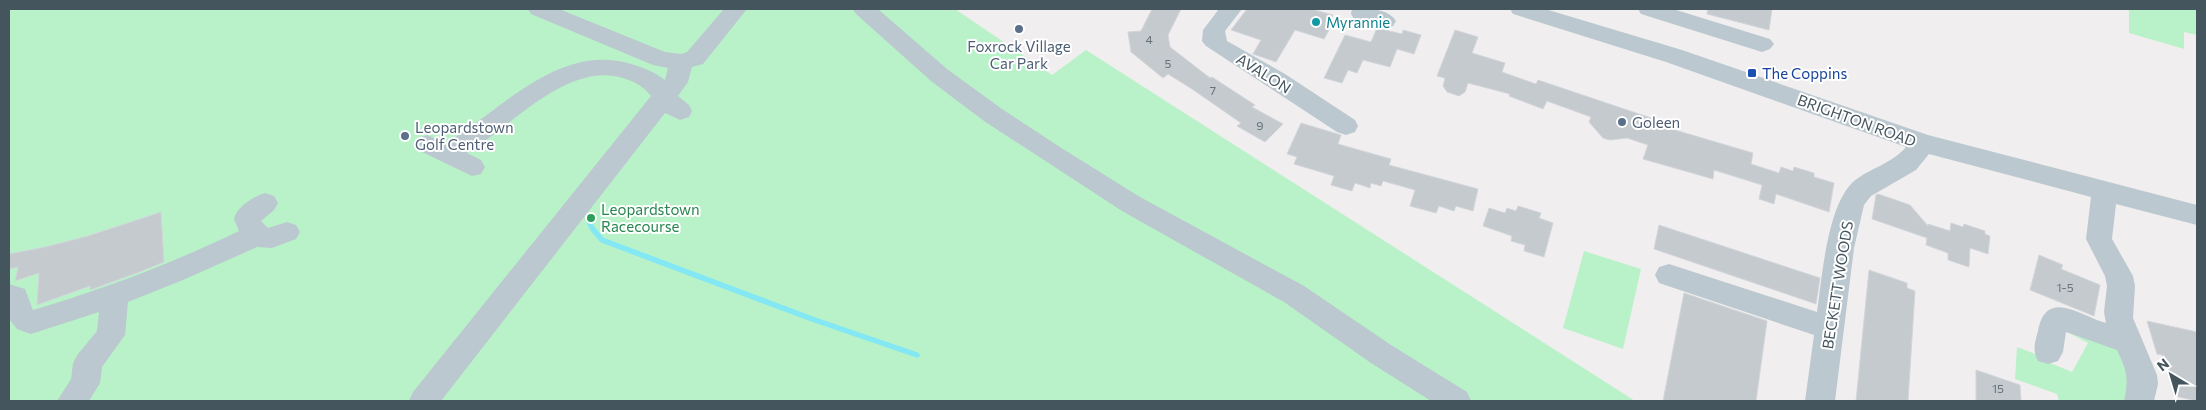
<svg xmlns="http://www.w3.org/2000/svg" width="2206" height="410" font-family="Commissioner,sans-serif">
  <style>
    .green { fill: #b9f2c9 }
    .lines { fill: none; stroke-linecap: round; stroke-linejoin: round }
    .stream { stroke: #83e8f3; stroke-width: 5.5 }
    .building { fill: #c5cacf; stroke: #d2d6db }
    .minor { fill: #bbc8cf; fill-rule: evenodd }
    .culture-dot { fill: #0f9aa8; stroke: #fff; stroke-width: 2 }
    .service-dot { fill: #5c6f8a; stroke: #fff; stroke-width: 2 }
    .transit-dot { fill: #1a4fb4; stroke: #fff; stroke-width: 2 }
    .leisure-dot { fill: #2e9e5b; stroke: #fff; stroke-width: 2 }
    .labels { text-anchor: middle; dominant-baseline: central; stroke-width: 4; stroke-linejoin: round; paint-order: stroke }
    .number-label { font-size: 12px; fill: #65727a }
    .culture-label { font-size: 15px; fill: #0d838f; stroke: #fff; text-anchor: start }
    .service-label { font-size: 15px; fill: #4e5e75; stroke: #fff; text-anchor: start }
    .street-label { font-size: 15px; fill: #45555e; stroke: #fff }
    .transit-label { font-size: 15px; fill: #164399; stroke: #fff; text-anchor: start }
    .leisure-label { font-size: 15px; fill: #27864d; stroke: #fff; text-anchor: start }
  </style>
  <rect width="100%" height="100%" fill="#f1eeef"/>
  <g class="green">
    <polygon points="9,9 871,9 888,22 875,9 955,9 1052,75 1086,50 1635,401 9,401"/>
    <polygon points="2129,9 2197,9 2197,35 2184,32 2184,49 2129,33"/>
    <polygon points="1584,251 1641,269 1623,349 1563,328"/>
    <polygon points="2069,333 2120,350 2132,382 2128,401 2059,401 2057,394 2015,379 2017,347 2038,355 2038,358 2072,372 2088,343"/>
  </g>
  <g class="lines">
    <polyline class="stream" points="588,219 592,228 602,240 812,319 917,355"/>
  </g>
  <g class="building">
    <polygon points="1152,9 1181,9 1168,35 1170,47 1210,78 1212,77 1255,105 1252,107 1283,124 1265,142 1237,126 1241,123 1192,89 1168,74 1163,78 1131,52 1128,32 1141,31"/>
    <polygon points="1247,9 1311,9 1333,15 1329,22 1333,23 1324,39 1295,30 1276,62 1253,54 1261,40 1231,30"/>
    <polygon points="1708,9 1772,9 1769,30 1707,14"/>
    <polygon points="1377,28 1402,34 1403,30 1421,35 1414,54 1397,49 1390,67 1363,60 1357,73 1348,70 1342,83 1324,78 1345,35 1371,42"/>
    <polygon points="1455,30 1478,37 1472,53 1505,63 1502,72 1536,84 1538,80 1660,121 1660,119 1676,125 1675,130 1753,153 1751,164 1779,173 1781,167 1793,171 1794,167 1814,173 1814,177 1834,183 1829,212 1776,194 1774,204 1759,199 1762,185 1714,170 1713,179 1643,159 1648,145 1627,138 1610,140 1603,138 1589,122 1591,117 1547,101 1543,109 1509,96 1510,94 1468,83 1465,92 1459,96 1447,92 1443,86 1445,78 1437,76"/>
    <polygon points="1301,123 1341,135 1338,144 1391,159 1389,165 1478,189 1473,211 1456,206 1454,211 1439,206 1436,213 1410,206 1415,190 1383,181 1381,186 1371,183 1370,188 1355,183 1352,191 1331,185 1334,176 1294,164 1297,157 1287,154"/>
    <polygon points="1878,194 1910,205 1928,226 1928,224 1950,231 1951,223 1963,227 1964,224 1985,231 1985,234 1990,236 1988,254 1970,248 1969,267 1948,260 1948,253 1926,245 1927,238 1872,219 1876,195"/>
    <polygon points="1518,206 1541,213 1539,218 1553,223 1544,257 1524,251 1525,245 1511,241 1512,236 1483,226 1489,208 1505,213 1507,208 1516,211"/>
    <polygon points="161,212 164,262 137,273 90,290 90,286 37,305 39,273 15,281 18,267 9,269 9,254 45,247 88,236"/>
    <polygon points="1659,225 1820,278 1816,304 1654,249"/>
    <polygon points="2039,255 2063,265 2061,269 2100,285 2094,316 2030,290"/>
    <polygon points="1869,270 1907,283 1907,288 1915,291 1908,401 1856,401"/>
    <polygon points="1684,293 1767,321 1756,401 1663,401"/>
    <polygon points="2147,321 2197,332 2197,401 2174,396 2162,355 2157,354"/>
    <polygon points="1976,370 2020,385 2021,401 1976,401"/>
  </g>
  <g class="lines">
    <g class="minor">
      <path d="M528,9H559L665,52L681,54L687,52L724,9H747L703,64L692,67L688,82L678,96L689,105L692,111L689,117L680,120L665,113L441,401H409L413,392L651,96C643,86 635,82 623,78C567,61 511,127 467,153L481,160L485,167L481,174L472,176L418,150L414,144L418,138L427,135L446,143C502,110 559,42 631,64C644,68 655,72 665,80L668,68L653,65L531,14Z"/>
      <polygon points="853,9 878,9 947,69 1002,109 1063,149 1140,197 1304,286 1391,345 1467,392 1471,401 1431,401 1371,363 1284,302 1122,211 984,121 931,81 856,14"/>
      <polygon points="1219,9 1242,9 1225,31 1227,41 1285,74 1355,120 1358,126 1355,132 1346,135 1337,132 1206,46 1202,41 1203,30"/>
      <path d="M1352,9C1366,8 1388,8 1396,21L1393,26L1385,28L1354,19L1351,14Z"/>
      <path d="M1510,9H1545L1682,50L1928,135L2197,205V225L2116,204L2112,239L2133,276L2135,286L2133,318L2157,375L2158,384L2154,401H2124C2129,379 2127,371 2117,350L2066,332L2063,352L2058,361L2048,364L2038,361C2032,350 2035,342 2038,331C2046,287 2081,316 2106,323L2104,312L2107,286L2105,276L2086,239L2091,197L1929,154L1916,170L1871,196L1864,205L1854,248L1835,401H1805L1814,335L1659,283L1655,275L1659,267L1669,264L1817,312C1822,278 1827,208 1852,183C1868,168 1891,165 1906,147L1666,62L1513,14Z"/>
      <polygon points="1638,9 1673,9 1770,39 1774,44 1770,49 1762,52 1641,14"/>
      <path d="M265,193L274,196L278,203L274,210L261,221L268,228L287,222L296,225L300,232L296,239L272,248L257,247L183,280L128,302L125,335L102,367L100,383L89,401H57L71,379L73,363L78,354L97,331L99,312L31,334L17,329L9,319V284L25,289L33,310C104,289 173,263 239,231L234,219C237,206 253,197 265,193Z"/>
    </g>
  </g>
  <circle class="culture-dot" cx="1316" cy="22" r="5"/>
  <g class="service-dot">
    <circle cx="1019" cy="29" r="5"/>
    <circle cx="1622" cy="122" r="5"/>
    <circle cx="405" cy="136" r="5"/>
  </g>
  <rect class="transit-dot" x="1747" y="68" width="10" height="10" rx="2.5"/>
  <circle class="leisure-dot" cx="591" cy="218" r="5"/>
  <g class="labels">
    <g class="number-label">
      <text x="1149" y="39">4</text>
      <text x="1168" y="63">5</text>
      <text x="1213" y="90">7</text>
      <text x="1260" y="125">9</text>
      <text x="2065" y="287">1-5</text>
      <text x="1998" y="388">15</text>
    </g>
    <g class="culture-label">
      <text x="1326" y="22">Myrannie</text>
    </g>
    <g class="service-label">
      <text x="1019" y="46" text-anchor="middle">Foxrock Village<tspan x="1019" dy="17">Car Park</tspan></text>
      <text x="1632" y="122">Goleen</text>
      <text x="415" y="127">Leopardstown<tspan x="415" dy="17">Golf Centre</tspan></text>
    </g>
    <g class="street-label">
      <text transform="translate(1264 73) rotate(32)">AVALON</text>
      <text transform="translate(1857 120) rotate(20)">BRIGHTON ROAD</text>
      <text transform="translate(1837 285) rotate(-81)">BECKETT WOODS</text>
    </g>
    <g class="transit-label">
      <text x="1762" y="73">The Coppins</text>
    </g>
    <g class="leisure-label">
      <text x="601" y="209">Leopardstown<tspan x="601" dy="17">Racecourse</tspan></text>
    </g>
  </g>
  <rect width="2206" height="410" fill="none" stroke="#45555e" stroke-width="20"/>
  <g transform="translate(2171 375) rotate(322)" stroke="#ffffff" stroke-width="4" paint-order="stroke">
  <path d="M0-4L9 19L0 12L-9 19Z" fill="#45555e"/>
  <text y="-8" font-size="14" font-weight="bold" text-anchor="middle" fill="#45555e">N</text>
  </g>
</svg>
